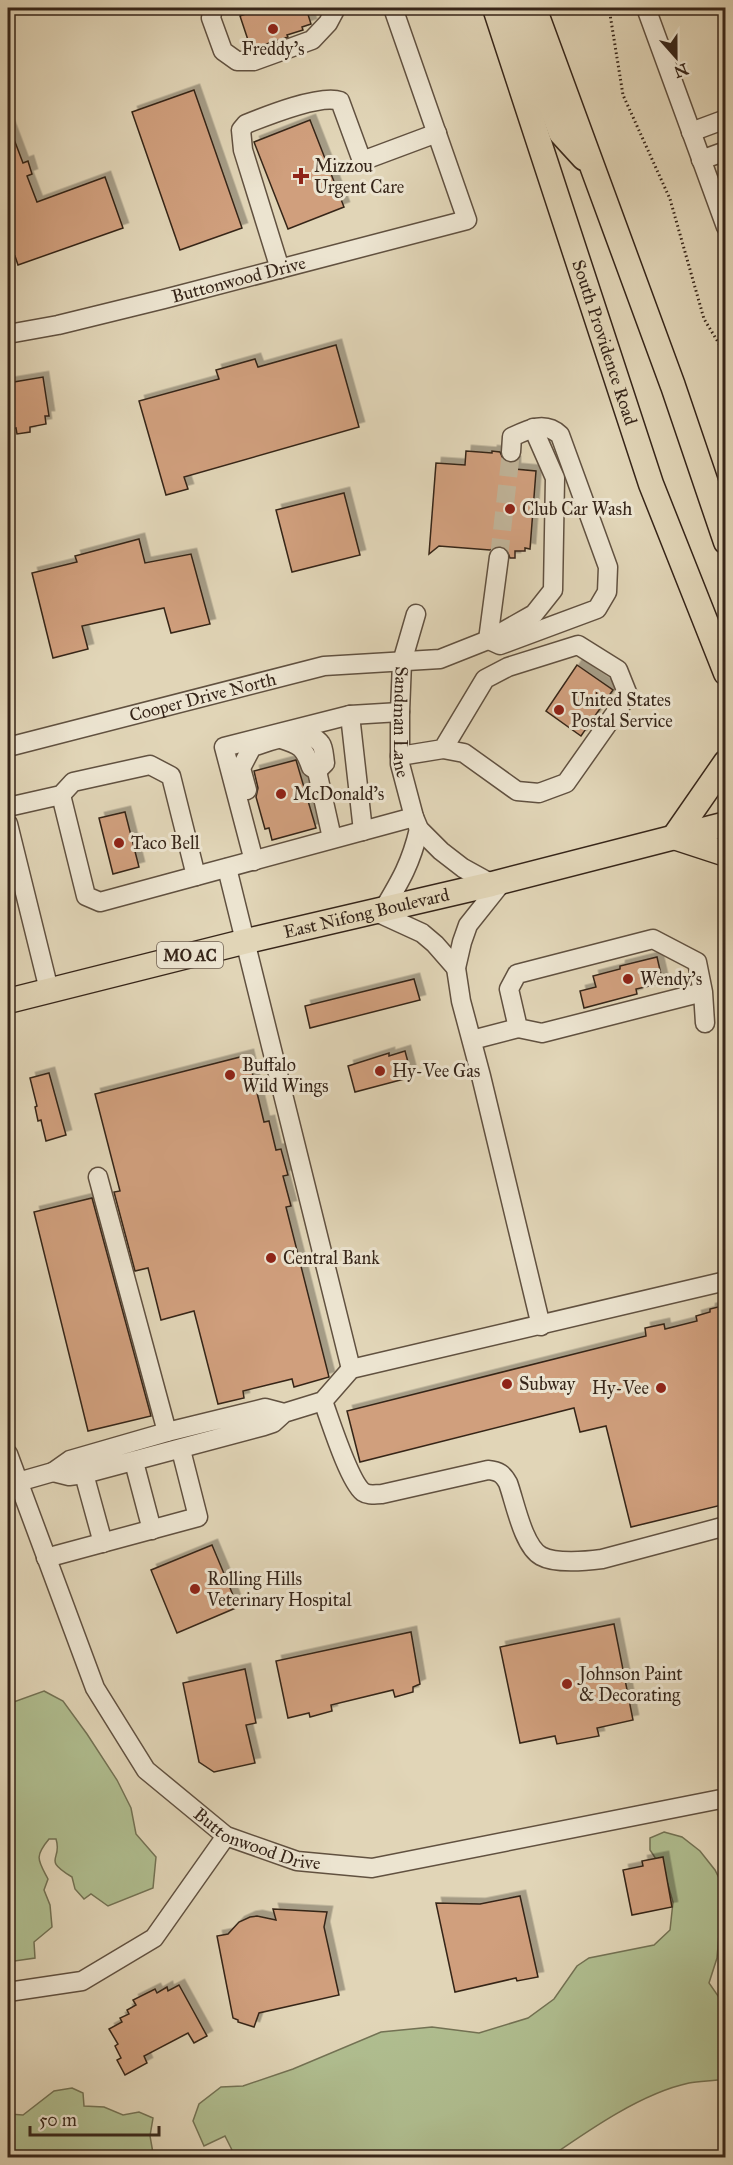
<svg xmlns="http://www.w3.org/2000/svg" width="733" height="2165" font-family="'IM FELL Great Primer',serif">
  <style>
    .green { fill: #b0be90; stroke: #737254; stroke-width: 1.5 }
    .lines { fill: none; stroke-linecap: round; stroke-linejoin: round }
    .stream { stroke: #717c79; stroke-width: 5 }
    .building { fill: #d09f7d; stroke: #362519; stroke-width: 1.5; filter: url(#shadow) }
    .minor-tunnel { stroke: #bfb297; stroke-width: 18; stroke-dasharray: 18 9; stroke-linecap: butt }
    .minor-casing { stroke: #615140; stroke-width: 21 }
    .major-casing { stroke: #362519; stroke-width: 27 }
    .path { stroke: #362519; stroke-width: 3; stroke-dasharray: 1.5 3; stroke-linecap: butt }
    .minor { stroke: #ece4d0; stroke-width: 18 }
    .major { stroke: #e1d5b7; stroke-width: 24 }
    .poi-dot { fill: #8f2418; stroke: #ece4d0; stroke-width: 2 }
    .labels { text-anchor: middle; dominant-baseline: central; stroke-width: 6; stroke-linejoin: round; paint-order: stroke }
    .shield { fill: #ece4d0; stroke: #6d5e50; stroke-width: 1.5 }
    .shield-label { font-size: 16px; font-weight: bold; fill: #362519 }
    .poi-label { font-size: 18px; fill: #362519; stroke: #ece4d0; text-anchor: start }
    .street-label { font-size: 18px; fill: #362519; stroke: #ece4d0 }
  </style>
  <defs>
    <filter id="shadow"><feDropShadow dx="5.5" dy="-5.5" stdDeviation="0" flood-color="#0004"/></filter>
  </defs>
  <rect width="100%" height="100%" fill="#e1d5b7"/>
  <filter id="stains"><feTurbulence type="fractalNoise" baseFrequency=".00333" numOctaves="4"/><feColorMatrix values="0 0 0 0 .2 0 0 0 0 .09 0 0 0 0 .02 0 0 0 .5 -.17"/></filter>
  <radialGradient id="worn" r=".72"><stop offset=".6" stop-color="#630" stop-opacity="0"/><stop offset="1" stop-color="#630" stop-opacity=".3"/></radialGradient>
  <g class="green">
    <path d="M44,1691L63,1701L87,1734L117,1780L131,1808L136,1834L156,1857L153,1888L108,1906L91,1894L84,1899L75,1889L72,1877C41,1858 63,1861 56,1839H49C34,1857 38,1860 48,1879L44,1890L50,1905L52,1927L34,1942L35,1958L8,1962V1737L12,1726L8,1720V1704Z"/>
    <path d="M664,1832L682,1837L700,1851L715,1870L723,1886L717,1958L709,1983L725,2006V2079C713,2081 700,2081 689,2083C642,2093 589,2130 550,2157H243L234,2154L225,2136L204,2146L193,2121L199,2104L221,2087L243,2086L293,2069L381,2032L432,2027L479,2033L528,2018L554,1999L577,1966L589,1958L654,1945L670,1930L673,1902L664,1871L650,1850V1838Z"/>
    <path d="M72,2088L83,2093L84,2106L104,2107L123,2115L139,2112L153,2118L150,2136L153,2153C146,2155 138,2159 129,2157C113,2154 98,2145 83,2157H8L9,2114L23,2115L54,2091Z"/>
  </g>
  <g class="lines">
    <polyline class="stream" points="340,2158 345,2154"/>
  </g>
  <g class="building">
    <polygon points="262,8 306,8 311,24 302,27 303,30 287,35 288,37 251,49 240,16"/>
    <polygon points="194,90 242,228 180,250 132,112"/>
    <polygon points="310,120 344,207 288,229 254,142"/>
    <polygon points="8,126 9,126 23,163 28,161 32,174 27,176 37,202 105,177 123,228 18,265 15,256 8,259"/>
    <polygon points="336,345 359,427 184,477 188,489 166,495 139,401 219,379 216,370 255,359 258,367"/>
    <polygon points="43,377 49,416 45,416 46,424 30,427 30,432 17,434 16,428 8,430 8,383"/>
    <polygon points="466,451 492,453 492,451 500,452 504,461 510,463 515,462 515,469 536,471 530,549 525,548 525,551 515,551 515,558 510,558 506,548 500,546 490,550 439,546 429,554 436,463 465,465"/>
    <polygon points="344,493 360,555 292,572 276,510"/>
    <polygon points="139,539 145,563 191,554 210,624 171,633 164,608 82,626 88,649 53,658 32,573 77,562 75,556"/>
    <polygon points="577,665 613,690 581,736 546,711"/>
    <polygon points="296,760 316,828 272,840 269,828 265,829 256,797 258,788 254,771"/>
    <polygon points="125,812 139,867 113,874 99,818"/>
    <polygon points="657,957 663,983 636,989 637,994 584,1008 580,991 596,987 593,976 620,969 620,966"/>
    <polygon points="414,979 420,1000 310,1028 305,1006"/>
    <polygon points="405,1051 412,1077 355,1092 348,1066 389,1053 389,1056"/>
    <polygon points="248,1055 264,1122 269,1121 276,1150 281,1149 288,1175 283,1176 291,1206 286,1207 329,1377 294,1387 292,1379 243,1391 244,1398 218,1404 194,1311 161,1320 148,1268 135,1271 114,1192 120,1191 95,1094"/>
    <polygon points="49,1073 66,1135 46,1141 41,1120 38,1121 35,1107 37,1106 30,1078"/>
    <polygon points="92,1198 151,1416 88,1431 34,1212"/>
    <polygon points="726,1305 726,1504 631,1527 606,1426 580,1432 574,1408 360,1462 347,1411 646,1336 645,1328 664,1324 665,1329 697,1321 696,1316 710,1312 710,1309"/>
    <polygon points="212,1545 238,1607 177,1633 151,1570"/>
    <polygon points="614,1624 633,1720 597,1728 599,1736 557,1744 555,1736 520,1743 500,1647"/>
    <polygon points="411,1632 420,1684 413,1687 413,1692 395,1697 393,1690 331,1705 332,1711 310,1717 309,1713 288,1718 276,1661"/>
    <polygon points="245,1669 256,1723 246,1725 255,1763 214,1772 199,1762 183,1683"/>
    <polygon points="663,1857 672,1907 632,1915 623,1870 643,1866 642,1861"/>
    <polygon points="520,1896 538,1977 517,1981 516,1978 455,1992 436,1903 480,1904"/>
    <polygon points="273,1909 327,1912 324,1927 339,1995 259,2013 254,2027 238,2022 238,2020 233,2018 217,1936 228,1934 239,1922 250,1917 257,1916 276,1920"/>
    <polygon points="179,1985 207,2036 194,2043 188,2033 144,2056 147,2063 125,2075 117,2060 121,2058 115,2046 118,2044 109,2029 122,2022 120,2018 129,2014 127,2010 136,2005 133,2000 155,1989 157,1993 167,1987 168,1991"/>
  </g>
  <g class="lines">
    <polyline class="minor-tunnel" points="499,557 511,452"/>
    <g class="minor-casing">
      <g id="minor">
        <polyline points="213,8 211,18 223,51 237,61 254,61 312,40 328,23 336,8"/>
        <polyline points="646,8 726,227"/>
        <polyline points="691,132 726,119"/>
        <polyline points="701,160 726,151"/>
        <path d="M280,269L243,150L241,130L246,124C266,116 321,94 340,101L362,161L437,133"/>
        <path id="s1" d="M8,334L58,325L164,299L467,220L393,8"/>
        <path id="s2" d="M416,614L402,662L400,712V764L414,817L419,829L441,851L463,868L492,884"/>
        <polyline points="488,640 499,557"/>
        <path d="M489,640L500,645L597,609L607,592L608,567L560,435C545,421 529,429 512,437L511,452"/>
        <polyline points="350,715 363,831"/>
        <path d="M281,739C300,745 304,747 311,767L317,771L332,838"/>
        <path id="s3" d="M8,747L324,666L440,659L488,640L534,614L553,590L555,478L533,428"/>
        <polyline points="400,756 443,749 464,753 517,791 539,793 566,783 628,695 618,670 578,645 508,667 485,679 443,749"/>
        <path d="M247,790L241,768L252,747C269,742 308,725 321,744C324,748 324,757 325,763L317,771"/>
        <polyline points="8,807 61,795 73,782 150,765 171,776 196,876 100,902 86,896 61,795"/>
        <polyline points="8,824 49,990"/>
        <polyline points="254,861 224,747 350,715 400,712"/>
        <polyline points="227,868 351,1369"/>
        <polyline points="196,876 414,817"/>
        <polyline points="503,881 468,925 462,942 456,968 461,1001 481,1076 541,1326"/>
        <path d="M383,910C401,880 411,863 419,829"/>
        <polyline points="374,911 422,933 435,944 456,968"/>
        <polyline points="703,992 542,1033 518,1028 509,989 517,974 653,939 697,962 703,992 705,1023"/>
        <polyline points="472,1040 518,1028"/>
        <polyline points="98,1177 167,1432"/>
        <path d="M323,1401C330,1420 349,1481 363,1492C369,1496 375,1494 382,1494L488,1470C499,1471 503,1474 508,1483C515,1502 523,1546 541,1556C555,1564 587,1561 602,1559L726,1526"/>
        <polyline points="284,1413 265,1408 167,1432 70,1460 53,1472 69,1476 84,1474 264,1426 273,1423 284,1413 323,1401 351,1369 726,1281"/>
        <path id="s4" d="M8,1454L95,1688L146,1770L226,1836L297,1861L372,1868L726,1798"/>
        <polyline points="134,1462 152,1530"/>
        <polyline points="84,1474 103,1543"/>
        <polyline points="18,1482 53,1472"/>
        <polyline points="46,1558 198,1517 181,1450"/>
        <polyline points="8,1992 82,1981 154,1938 226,1836"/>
      </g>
    </g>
    <g class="major-casing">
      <g id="major">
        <path id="s5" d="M495,8L651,484L726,673"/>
        <polyline points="516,8 561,133 584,158"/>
        <polyline points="534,8 673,386 726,542"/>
        <polyline points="726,762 674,837 726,854"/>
        <path id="s6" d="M8,1001L247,941L492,884L726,824"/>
      </g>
    </g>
    <polyline class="path" points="609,8 623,95 670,199 704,319 726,355"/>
    <use href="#minor" class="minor"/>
    <use href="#major" class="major"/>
  </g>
  <g class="poi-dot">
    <circle cx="273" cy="29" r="6"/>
    <path d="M298 167h6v6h6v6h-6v6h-6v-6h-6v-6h6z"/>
    <circle cx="510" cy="509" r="6"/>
    <circle cx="559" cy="710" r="6"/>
    <circle cx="281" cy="794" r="6"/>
    <circle cx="119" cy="843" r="6"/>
    <circle cx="628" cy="979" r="6"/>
    <circle cx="380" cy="1071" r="6"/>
    <circle cx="230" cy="1075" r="6"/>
    <circle cx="271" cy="1258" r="6"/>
    <circle cx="507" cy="1384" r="6"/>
    <circle cx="661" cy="1388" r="6"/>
    <circle cx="195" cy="1589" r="6"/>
    <circle cx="567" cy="1684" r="6"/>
  </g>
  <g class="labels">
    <rect class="shield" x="157" y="942" width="66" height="26" rx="4.5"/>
    <g class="shield-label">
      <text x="190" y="955">MO AC</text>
    </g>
    <g class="poi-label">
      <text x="273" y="49" text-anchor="middle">Freddy's</text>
      <text x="314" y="166">Mizzou<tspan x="314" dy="21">Urgent Care</tspan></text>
      <text x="522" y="509">Club Car Wash</text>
      <text x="571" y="700">United States<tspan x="571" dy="21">Postal Service</tspan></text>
      <text x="293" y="794">McDonald's</text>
      <text x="131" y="843">Taco Bell</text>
      <text x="640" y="979">Wendy's</text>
      <text x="242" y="1065">Buffalo<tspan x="242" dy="21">Wild Wings</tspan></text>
      <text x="392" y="1071">Hy-Vee Gas</text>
      <text x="283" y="1258">Central Bank</text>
      <text x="519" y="1384">Subway</text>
      <text x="649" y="1388" text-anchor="end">Hy-Vee</text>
      <text x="207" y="1579">Rolling Hills<tspan x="207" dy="21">Veterinary Hospital</tspan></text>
      <text x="579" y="1674">Johnson Paint<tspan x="579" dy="21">&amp; Decorating</tspan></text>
    </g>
    <g class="street-label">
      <text stroke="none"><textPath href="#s1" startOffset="237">Buttonwood Drive</textPath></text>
      <text stroke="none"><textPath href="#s5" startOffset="352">South Providence Road</textPath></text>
      <text stroke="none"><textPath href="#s3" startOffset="201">Cooper Drive North</textPath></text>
      <text stroke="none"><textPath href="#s2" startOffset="110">Sandman Lane</textPath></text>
      <text stroke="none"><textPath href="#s6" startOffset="369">East Nifong Boulevard</textPath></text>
      <text stroke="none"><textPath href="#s4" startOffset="480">Buttonwood Drive</textPath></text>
    </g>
  </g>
  <rect width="733" height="2165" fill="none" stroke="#e1d5b7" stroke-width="30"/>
  <rect x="9" y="9" width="715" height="2147" fill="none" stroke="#362519" stroke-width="3"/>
  <rect x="15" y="15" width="703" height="2135" fill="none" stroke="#362519" stroke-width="1.5"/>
  <g transform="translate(676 57) rotate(159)" stroke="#ece4d0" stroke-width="4.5" paint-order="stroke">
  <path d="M0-4.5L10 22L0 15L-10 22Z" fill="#362519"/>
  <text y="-9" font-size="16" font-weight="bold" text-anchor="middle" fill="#362519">N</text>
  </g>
  <path d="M30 2126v9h129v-9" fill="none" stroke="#362519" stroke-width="3"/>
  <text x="39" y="2126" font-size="18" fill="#362519" stroke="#ece4d0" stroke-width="4.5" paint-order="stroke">50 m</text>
  <rect width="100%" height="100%" filter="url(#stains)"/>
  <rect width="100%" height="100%" fill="url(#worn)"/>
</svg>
